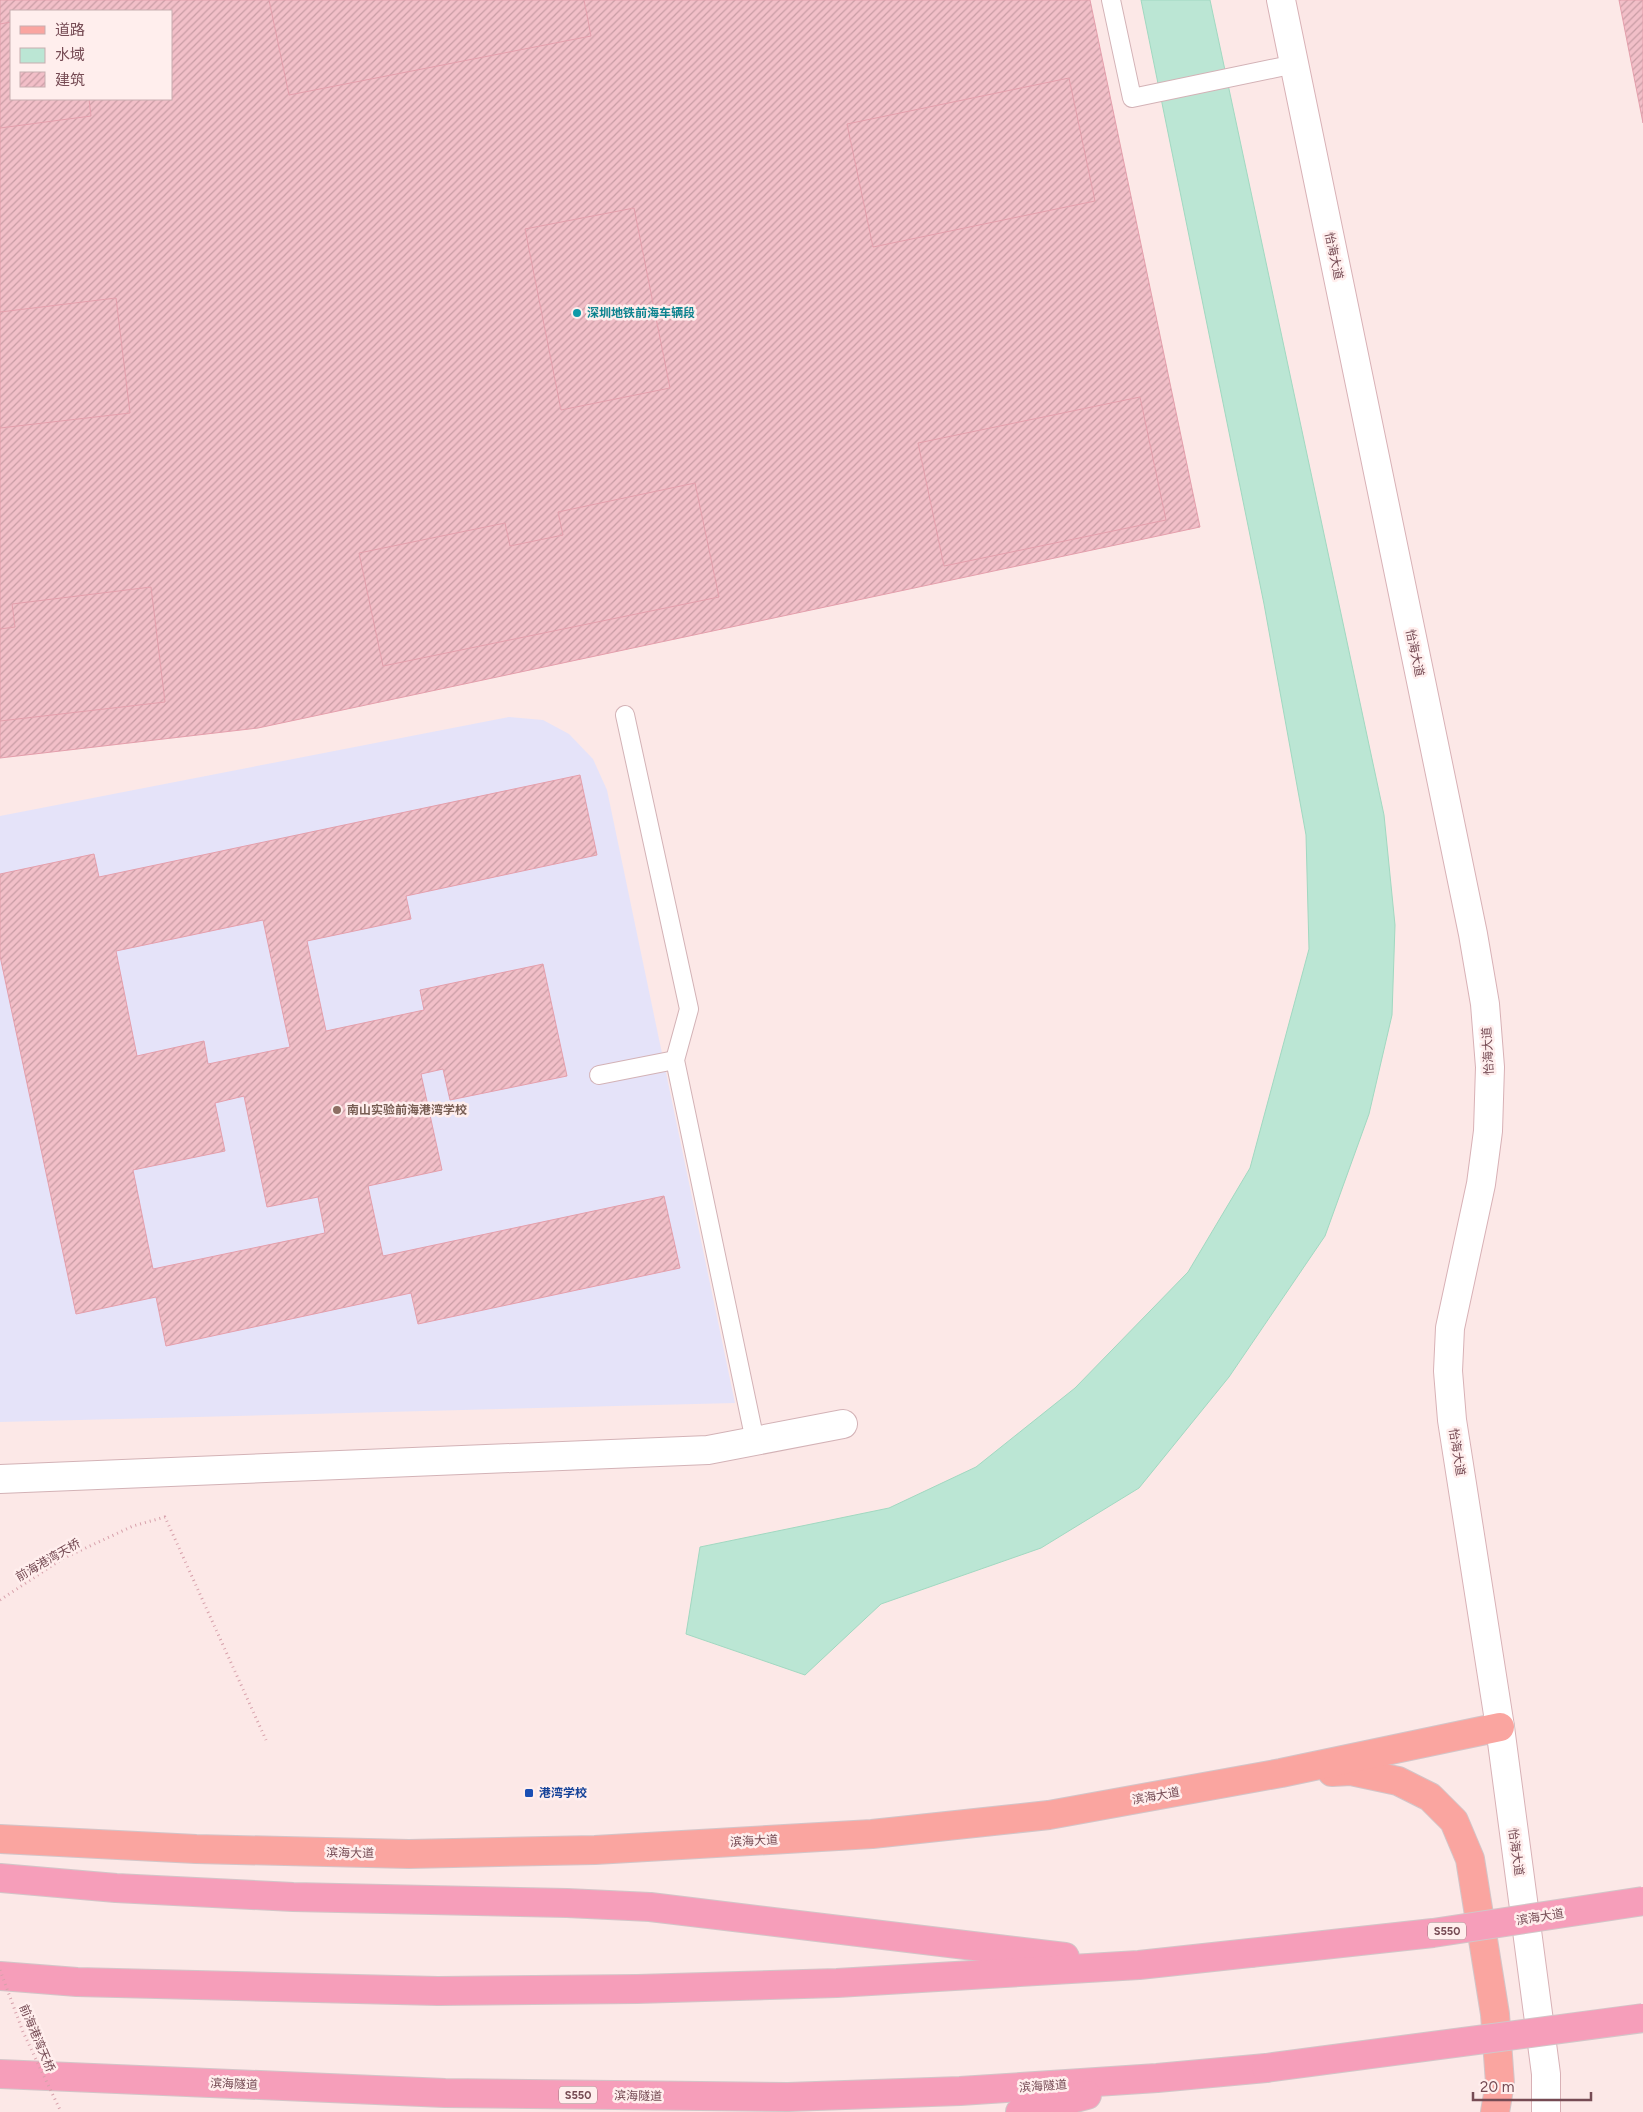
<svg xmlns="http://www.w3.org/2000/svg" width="1643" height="2112" font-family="Figtree,'Noto Sans SC',sans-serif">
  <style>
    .education { fill: #e5e3f9 }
    .water { fill: #bbe6d4; stroke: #a1d8c1 }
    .building { fill: url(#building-hatch); stroke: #e49fac; fill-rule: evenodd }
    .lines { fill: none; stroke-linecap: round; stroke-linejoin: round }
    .lane-casing { stroke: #d3b2b6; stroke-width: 20 }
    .street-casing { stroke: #d3b2b6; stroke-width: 30 }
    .secondary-casing { stroke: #d8b1b6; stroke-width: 30 }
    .primary-casing { stroke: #d3c5c8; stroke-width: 30 }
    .highway-casing { stroke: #d3c5c8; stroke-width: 30 }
    .path { stroke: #d7a1ab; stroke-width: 3; stroke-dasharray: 1 4; stroke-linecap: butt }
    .lane { stroke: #fff; stroke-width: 18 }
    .street { stroke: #fff; stroke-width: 28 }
    .secondary { stroke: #fff; stroke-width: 28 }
    .primary { stroke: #faa5a0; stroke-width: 28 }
    .highway { stroke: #f69eba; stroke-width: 28 }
    .highway-bridge-casing { stroke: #d3c5c8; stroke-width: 30; stroke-linecap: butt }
    .path-bridge { stroke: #d7a1ab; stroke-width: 3; stroke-dasharray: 1 4; stroke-linecap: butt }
    .highway-bridge { stroke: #f69eba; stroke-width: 28 }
    .culture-dot { fill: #0f9aa8; stroke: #ffeeed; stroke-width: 2 }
    .education-dot { fill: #8d6e63; stroke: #ffeeed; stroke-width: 2 }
    .transit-dot { fill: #1a4fb4; stroke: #ffeeed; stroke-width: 2 }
    .labels { text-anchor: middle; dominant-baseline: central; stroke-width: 5; stroke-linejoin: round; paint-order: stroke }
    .shield { fill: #ffeeed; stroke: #9f7c82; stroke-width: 1 }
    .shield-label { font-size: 11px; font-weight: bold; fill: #764b54 }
    .street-label { font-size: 12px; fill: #764b54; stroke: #ffeeed }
    .culture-label { font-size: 12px; font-weight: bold; fill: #0d838f; stroke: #ffeeed; text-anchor: start }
    .education-label { font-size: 12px; font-weight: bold; fill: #785e54; stroke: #ffeeed; text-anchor: start }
    .transit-label { font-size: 12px; font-weight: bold; fill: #164399; stroke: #ffeeed; text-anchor: start }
  </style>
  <defs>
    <pattern id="building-hatch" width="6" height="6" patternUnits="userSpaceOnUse" patternTransform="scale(1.25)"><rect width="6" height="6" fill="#f2bfc8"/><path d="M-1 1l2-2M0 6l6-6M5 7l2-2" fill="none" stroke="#c99da5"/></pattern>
  </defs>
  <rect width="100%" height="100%" fill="#fce8e7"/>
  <polygon class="education" points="509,717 543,720 569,734 593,759 607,790 735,1403 0,1422 0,816"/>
  <polygon class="water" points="1141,0 1210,0 1384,815 1395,925 1392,1015 1369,1114 1325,1236 1229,1377 1139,1488 1041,1548 881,1604 805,1675 686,1634 700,1547 889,1508 976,1467 1075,1388 1188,1272 1250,1168 1309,949 1306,835 1264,604"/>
  <g class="building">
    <path d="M0,0H1090L1200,527L258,728L0,758ZM11,11H171V99H11Z"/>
    <polygon points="269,0 584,0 591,36 289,95"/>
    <polygon points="1619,0 1643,0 1643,123"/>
    <polygon points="11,22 11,99 89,99 91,116 0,128 0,24"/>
    <polygon points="1069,78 1095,201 873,247 847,124"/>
    <polygon points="634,208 670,388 561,410 525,229"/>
    <polygon points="116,298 130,413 0,428 0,312"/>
    <polygon points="1140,397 1166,520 944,566 918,443"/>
    <polygon points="695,483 719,597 383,666 359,553 505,523 510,546 563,535 558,512"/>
    <polygon points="151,587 165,702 0,721 0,629 15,627 12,604"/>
    <path d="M580,775L597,855L406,896L411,919L307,941L326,1031L424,1010L420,990L543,964L567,1076L450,1100L443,1069L421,1074L442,1170L368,1186L383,1256L664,1196L680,1268L418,1324L411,1293L166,1346L156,1297L76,1314L0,956V874L94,854L99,877ZM263,920L290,1047L208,1064L204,1041L137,1056L116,951ZM244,1096L267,1207L318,1197L325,1233L153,1269L133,1170L225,1151L215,1103Z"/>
  </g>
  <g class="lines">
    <g class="lane-casing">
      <g id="lane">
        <polyline points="1111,0 1132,98 1295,64"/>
        <polyline points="625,715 689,1009 675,1060 755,1441"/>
        <polyline points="599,1075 675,1060"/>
      </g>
    </g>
    <g class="street-casing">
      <polyline id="street" points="0,1479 708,1450 843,1424"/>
    </g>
    <g class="secondary-casing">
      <polyline id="secondary" points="1281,0 1473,934 1485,1004 1490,1067 1488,1131 1481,1184 1450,1328 1448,1371 1452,1420 1500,1727 1546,2074 1546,2112"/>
    </g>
    <g class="primary-casing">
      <g id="primary">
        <polyline points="1332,1772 1351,1771 1398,1781 1430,1797 1454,1821 1470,1859 1495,2014 1500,2083 1495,2112"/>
        <polyline points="0,1839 196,1849 409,1854 595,1850 872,1834 1049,1815 1281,1773 1500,1727"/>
      </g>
    </g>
    <g class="highway-casing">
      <g id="highway">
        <polyline points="0,1878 116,1888 293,1897 567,1903 650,1907 1065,1957"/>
        <polyline points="0,1976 77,1982 438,1991 637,1989 837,1983 1139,1965 1250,1953"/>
        <polyline points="0,2074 445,2093 788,2097 960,2091 1157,2078 1266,2068"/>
        <polyline points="1020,2112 1087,2095"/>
      </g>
    </g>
    <polyline class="path" points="0,1600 62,1559 133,1526 165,1517 266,1740"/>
    <use href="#lane" class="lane"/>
    <use href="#street" class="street"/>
    <use href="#secondary" class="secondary"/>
    <use href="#primary" class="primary"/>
    <use href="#highway" class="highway"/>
    <g class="highway-bridge-casing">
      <g id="highway-bridge">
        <polyline points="1250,1953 1433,1933 1643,1901"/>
        <polyline points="1266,2068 1643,2018"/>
      </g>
    </g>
    <polyline class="path-bridge" points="0,1970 23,2032 61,2112"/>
    <use href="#highway-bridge" class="highway-bridge"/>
  </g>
  <circle class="culture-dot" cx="577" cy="313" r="5"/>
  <circle class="education-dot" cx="337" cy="1110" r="5"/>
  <rect class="transit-dot" x="524" y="1788" width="10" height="10" rx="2.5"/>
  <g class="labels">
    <g class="shield">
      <rect x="1428" y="1922.5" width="38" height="17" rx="4"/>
      <rect x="559" y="2086.5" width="38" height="17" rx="4"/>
    </g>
    <g class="shield-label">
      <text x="1447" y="1931">S550</text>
      <text x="578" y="2095">S550</text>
    </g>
    <g class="street-label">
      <text transform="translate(1334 256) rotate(78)">怡海大道</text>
      <text transform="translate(1415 653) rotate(78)">怡海大道</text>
      <text transform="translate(1488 1051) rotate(-93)">怡海大道</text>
      <text transform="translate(1457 1452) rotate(81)">怡海大道</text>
      <text transform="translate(48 1560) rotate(-30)">前海港湾天桥</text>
      <text transform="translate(1156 1796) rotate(-10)">滨海大道</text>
      <text transform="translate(754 1841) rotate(-3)">滨海大道</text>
      <text transform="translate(1516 1852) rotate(82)">怡海大道</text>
      <text transform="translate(350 1853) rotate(1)">滨海大道</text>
      <text transform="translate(1540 1917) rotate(-9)">滨海大道</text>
      <text transform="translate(37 2038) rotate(67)">前海港湾天桥</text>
      <text transform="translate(234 2084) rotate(2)">滨海隧道</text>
      <text transform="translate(1043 2086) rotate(-4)">滨海隧道</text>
      <text transform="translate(638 2096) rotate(1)">滨海隧道</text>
    </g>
    <g class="culture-label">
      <text x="587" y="313">深圳地铁前海车辆段</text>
    </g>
    <g class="education-label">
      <text x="347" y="1110">南山实验前海港湾学校</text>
    </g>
    <g class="transit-label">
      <text x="539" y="1793">港湾学校</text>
    </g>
  </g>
  <rect x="10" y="10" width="162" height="90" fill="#ffeeed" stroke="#c8adb0"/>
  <rect x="20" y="26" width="25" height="8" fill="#faa5a0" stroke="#c8adb0"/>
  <text x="55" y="35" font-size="15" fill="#764b54">道路</text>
  <rect x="20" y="48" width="25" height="15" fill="#bbe6d4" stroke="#c8adb0"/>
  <text x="55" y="60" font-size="15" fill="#764b54">水域</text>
  <rect x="20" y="72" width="25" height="15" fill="url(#building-hatch)" stroke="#c8adb0"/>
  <text x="55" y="85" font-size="15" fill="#764b54">建筑</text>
  <path d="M1473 2092v8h118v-8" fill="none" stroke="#764b54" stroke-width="2.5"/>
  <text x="1480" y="2092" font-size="15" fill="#764b54" stroke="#ffeeed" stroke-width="4" paint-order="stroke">20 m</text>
</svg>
